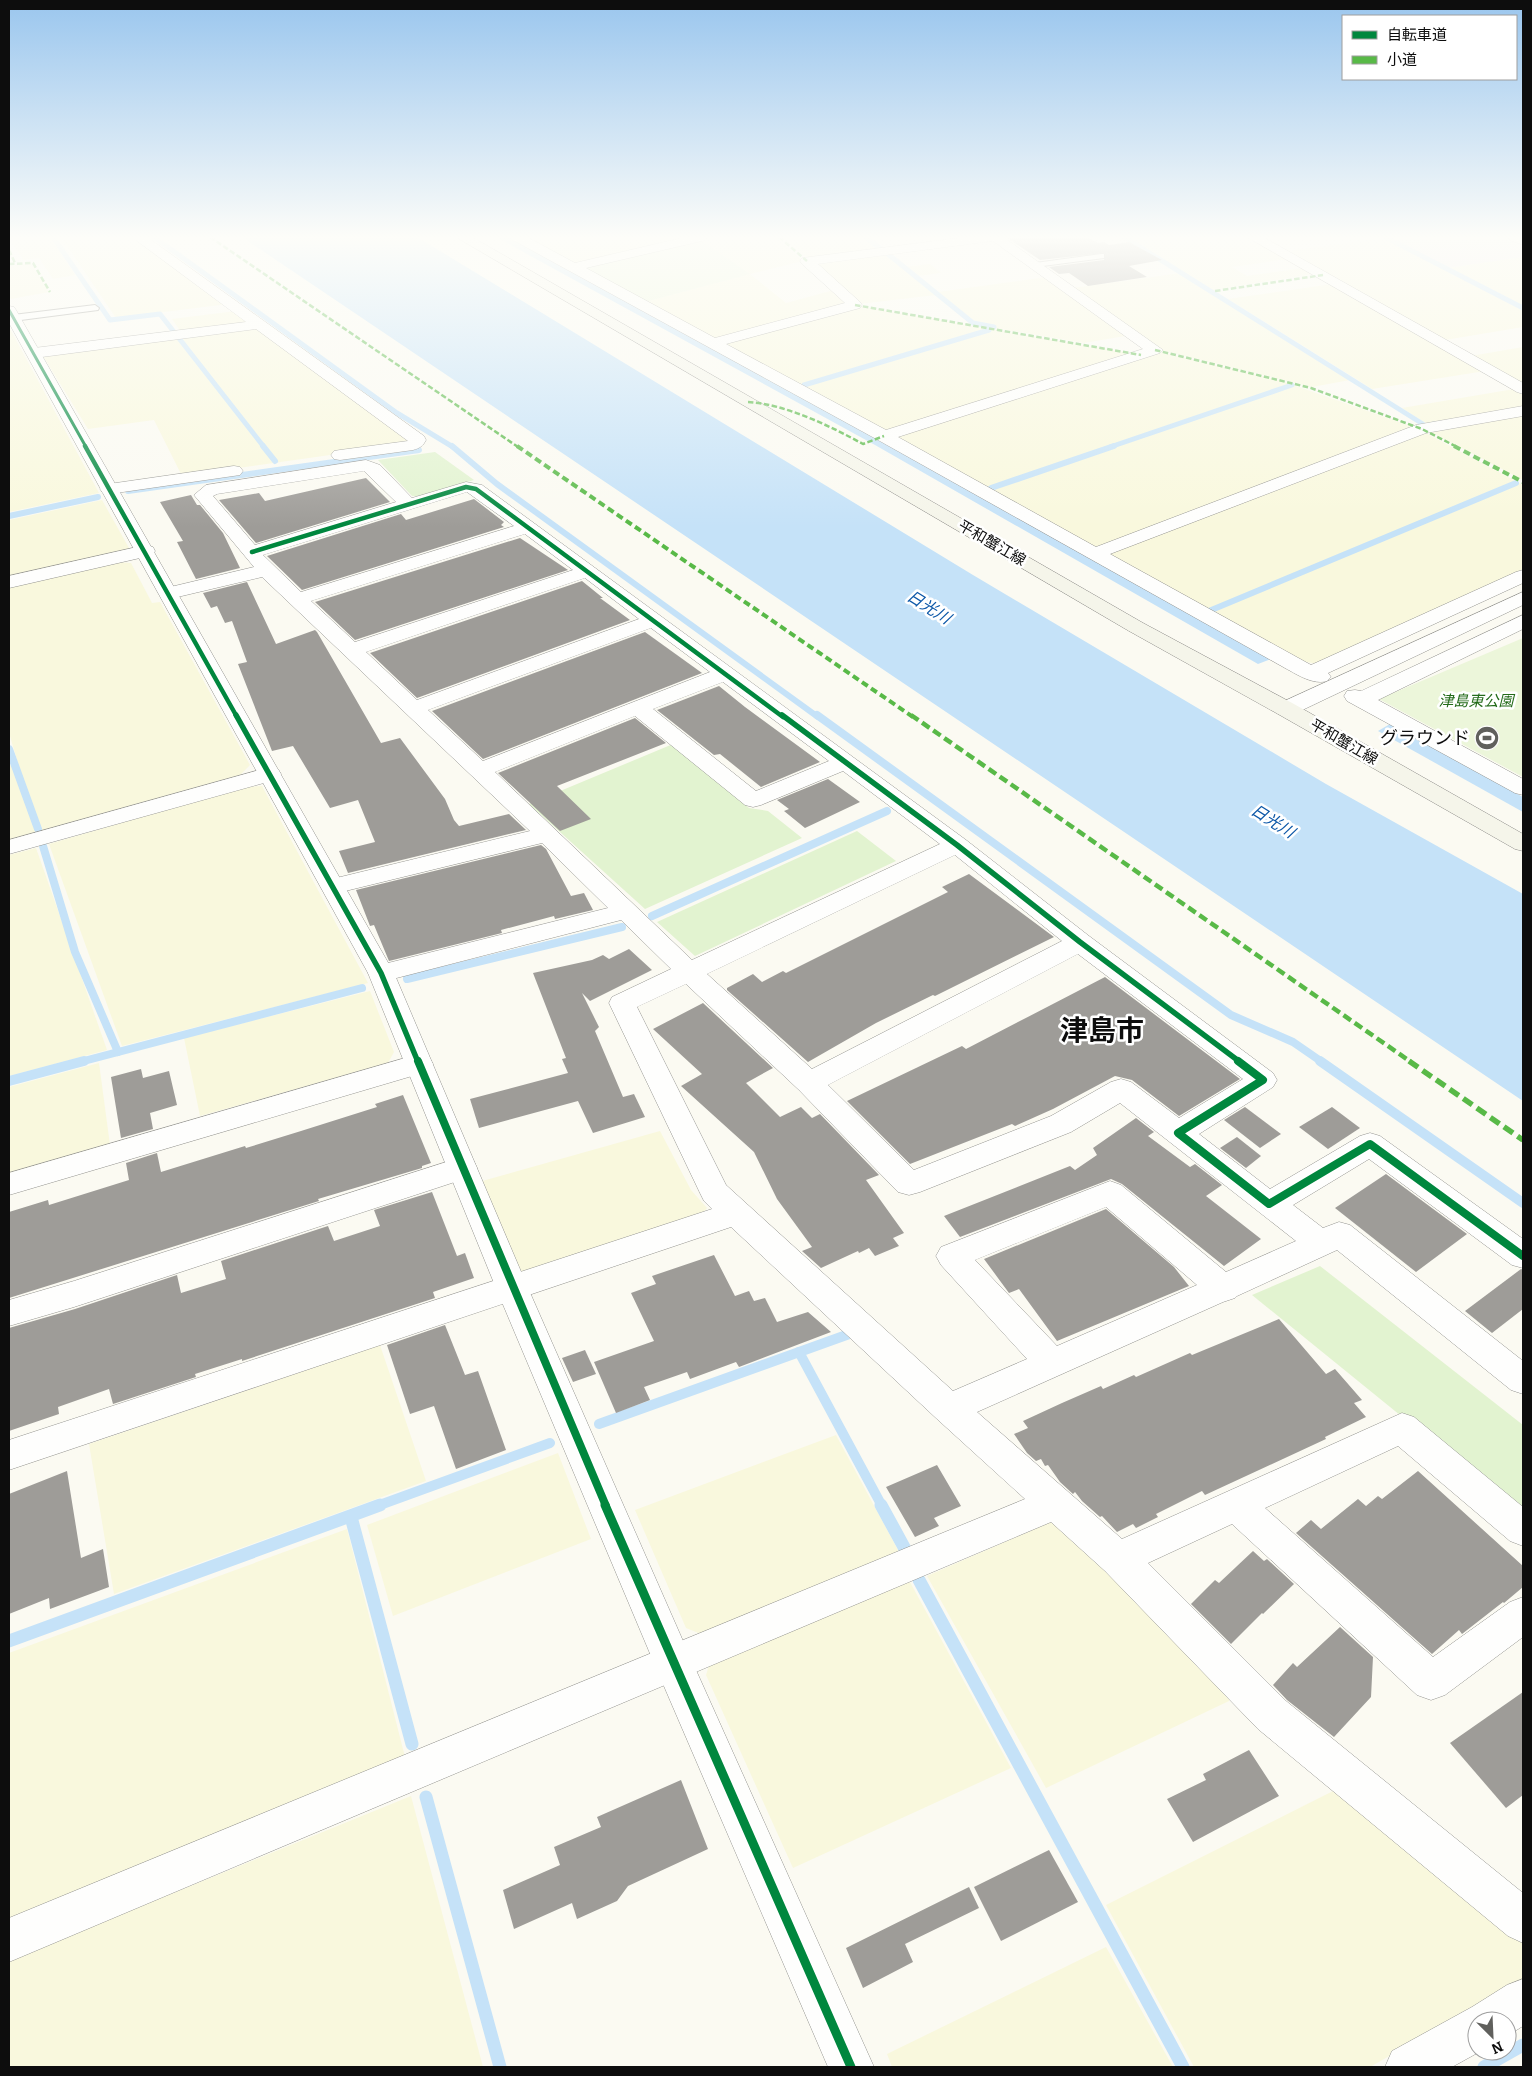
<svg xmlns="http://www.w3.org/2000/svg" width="1532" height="2076" font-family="Bitter,'Noto Sans JP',serif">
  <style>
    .industrial { fill: #f3ecef }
    .farmland { fill: #f9f8dd }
    .green { fill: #e2f3d0 }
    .pitch { fill: #ecf6da }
    .water { fill: #c5e2f8 }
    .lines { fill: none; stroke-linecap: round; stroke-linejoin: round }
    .stream-far4 { stroke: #c5e2f8; stroke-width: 5 }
    .stream-far3 { stroke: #c5e2f8; stroke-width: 6 }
    .stream-far2 { stroke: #c5e2f8; stroke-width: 8 }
    .stream-far1 { stroke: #c5e2f8; stroke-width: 10 }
    .stream { stroke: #c5e2f8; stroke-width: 13 }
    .building { fill: #9e9c98 }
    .service-casing { stroke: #949490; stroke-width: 2 }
    .minor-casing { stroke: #949490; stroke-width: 1 }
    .tertiary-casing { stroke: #949490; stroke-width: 1 }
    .secondary-casing { stroke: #8b8a87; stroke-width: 1 }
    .service { fill: #fefefd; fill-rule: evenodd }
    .minor { fill: #fefefd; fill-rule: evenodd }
    .tertiary { fill: #fefefd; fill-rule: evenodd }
    .secondary { fill: #f5f5ea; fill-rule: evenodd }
    .quiet-far3 { stroke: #58b947; stroke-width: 2.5; stroke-dasharray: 5.5 2.5; stroke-linecap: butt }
    .quiet-far2 { stroke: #58b947; stroke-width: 4; stroke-dasharray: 7 4; stroke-linecap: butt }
    .quiet-far1 { stroke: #58b947; stroke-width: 4.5; stroke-dasharray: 9 4.5; stroke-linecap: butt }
    .quiet { stroke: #58b947; stroke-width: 5.5; stroke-dasharray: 11 5.5; stroke-linecap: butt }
    .cycleway-far4-casing { stroke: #fff; stroke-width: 5 }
    .cycleway-far3-casing { stroke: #fff; stroke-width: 6 }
    .cycleway-far2-casing { stroke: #fff; stroke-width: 8 }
    .cycleway-far1-casing { stroke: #fff; stroke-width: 11 }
    .cycleway-casing { stroke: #fff; stroke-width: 12 }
    .cycleway-far4 { stroke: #00873e; stroke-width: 3 }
    .cycleway-far3 { stroke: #00873e; stroke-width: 4.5 }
    .cycleway-far2 { stroke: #00873e; stroke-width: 5.5 }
    .cycleway-far1 { stroke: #00873e; stroke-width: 8 }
    .cycleway { stroke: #00873e; stroke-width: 9 }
    .labels { text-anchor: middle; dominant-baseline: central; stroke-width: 5; stroke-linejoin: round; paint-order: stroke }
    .far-street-label { font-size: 15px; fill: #0d0d0d; stroke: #fff }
    .far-park-label { font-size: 15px; font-style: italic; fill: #236a19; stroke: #fff }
    .far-water-label { font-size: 16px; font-style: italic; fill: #0d58a8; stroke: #fff }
    .poi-label { font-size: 18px; fill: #0d0d0d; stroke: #fff; text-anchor: end }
    .town-label { font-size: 28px; font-weight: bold; fill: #0d0d0d; stroke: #fff }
  </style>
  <rect width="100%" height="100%" fill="#fbfaf2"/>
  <polygon class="industrial" points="1389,237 1508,237 1523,244 1523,257 1448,268"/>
  <g class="farmland">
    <polygon points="9,237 50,237 75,275 53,279 39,258 23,260"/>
    <polygon points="61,237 134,237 228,304 116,318"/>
    <polygon points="524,237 696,237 582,263 572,263"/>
    <polygon points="707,237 776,237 803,261 750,274 786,303 834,290 849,302 714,339 645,302 749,274 699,239"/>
    <polygon points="782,237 863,237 879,250 813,258 804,256"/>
    <polygon points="1127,237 1248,237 1287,259 1232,267 1247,276 1303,268 1313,274 1213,290"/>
    <polygon points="1385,238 1523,310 1523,327 1445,340 1287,251"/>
    <polygon points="883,253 936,295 859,304 813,265"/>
    <polygon points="1523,257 1523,306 1448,268"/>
    <polygon points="29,263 31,263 49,292 11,299 9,296 9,266"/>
    <polygon points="930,264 941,273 917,276 906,267"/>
    <polygon points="1181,273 1350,380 1312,387 1160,350 1073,288"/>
    <polygon points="1047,277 1131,335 1084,343 995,328 996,326 976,323 938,292"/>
    <polygon points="1333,284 1485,371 1372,389 1228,299"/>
    <polygon points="858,306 1135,354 893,431 882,430 723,344"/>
    <polygon points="236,311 252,322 181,332 172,319"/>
    <polygon points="258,326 409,436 408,444 182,476 154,420 88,429 43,356"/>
    <polygon points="9,327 99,493 9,512"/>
    <polygon points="1523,347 1523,385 1471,356"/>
    <polygon points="1160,352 1279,380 1416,428 1103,547 1092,547 897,437 898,434"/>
    <polygon points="1514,389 1523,394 1523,407 1427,424 1402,408"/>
    <polygon points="1517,414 1523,417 1523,480 1427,430"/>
    <polygon points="1422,431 1523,485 1523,569 1318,664 1301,661 1106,556 1108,552"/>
    <polygon points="102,500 129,548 123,553 9,579 9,520"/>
    <polygon points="117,562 131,563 152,603 160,602 250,765 240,775 9,840 9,766 18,763 9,733 9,586"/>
    <polygon points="262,786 368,983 122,1046 49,844 245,787"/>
    <polygon points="36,848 107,1050 9,1076 9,855"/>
    <polygon points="370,991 394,1052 388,1063 200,1116 184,1038"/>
    <polygon points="99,1063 110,1145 9,1174 9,1087"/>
    <polygon points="660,1131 691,1190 707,1208 698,1219 515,1274 475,1183"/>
    <polygon points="380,1345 426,1481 114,1594 89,1444"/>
    <polygon points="836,1435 899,1552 701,1634 686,1628 635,1510"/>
    <polygon points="558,1453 591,1539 393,1616 367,1525"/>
    <polygon points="1053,1521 1077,1530 1231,1694 1229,1701 1046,1788 927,1576"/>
    <polygon points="347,1529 405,1757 9,1921 9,1653"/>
    <polygon points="910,1582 1011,1768 793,1868 706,1675 710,1662"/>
    <polygon points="1337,1789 1523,1942 1523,1980 1370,2067 1194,2067 1106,1905"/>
    <polygon points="411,1796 483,2067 9,2067 9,1960"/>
    <polygon points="1106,1947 1173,2067 892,2067 887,2054"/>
  </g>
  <g class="green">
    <polygon points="435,452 474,480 421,496 412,496 378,460"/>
    <polygon points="673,744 749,808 768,811 802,838 645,909 529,804"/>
    <polygon points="857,831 896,861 695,956 657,922"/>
    <polygon points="1320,1266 1523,1425 1523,1515 1252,1295"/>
  </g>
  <g class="pitch">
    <polygon points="699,239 750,274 645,302 584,268"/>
    <polygon points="1523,638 1523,777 1379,699"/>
  </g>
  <g class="water">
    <polygon points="242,237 417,237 973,575 1326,784 1523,894 1523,1101"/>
    <polygon points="496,237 511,237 866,430 1271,659 1258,664 875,445"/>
    <polygon points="1390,724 1523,797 1523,812 1378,731"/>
  </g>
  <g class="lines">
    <g class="stream-far4">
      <polyline points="53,237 110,320 160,314 174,332"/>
      <polyline points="154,237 397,413 453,447"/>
      <polyline points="866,237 881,249"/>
      <polyline points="1124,237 1426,426 1434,424"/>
      <polyline points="1385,237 1523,308"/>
      <polyline points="888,254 973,323 994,327"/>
      <polyline points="178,337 264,447"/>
      <polyline points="804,385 989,330"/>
      <polyline points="1110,447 1292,385"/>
    </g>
    <g class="stream-far3">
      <polyline points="263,446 275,461"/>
      <polyline points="452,446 497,484 818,717"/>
      <polyline points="991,488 1114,446"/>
      <polyline points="128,491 419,450"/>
      <polyline points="9,516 98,497"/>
      <polyline points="1209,611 1516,483"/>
    </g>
    <g class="stream-far2">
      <polyline points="817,715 1231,1015 1293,1042 1322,1062"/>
      <polyline points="9,749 38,829"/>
      <polyline points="43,846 75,952 118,1052"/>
      <polyline points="652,916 887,811"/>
      <polyline points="407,979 622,927"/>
      <polyline points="80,1062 362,988"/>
    </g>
    <g class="stream-far1">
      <polyline points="1320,1061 1523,1203"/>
      <polyline points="9,1081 84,1061"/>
      <polyline points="799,1352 882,1506"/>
      <polyline points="599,1424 852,1333 848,1329"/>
      <polyline points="377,1506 550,1443"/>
    </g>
    <g class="stream">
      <polyline points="881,1505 905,1549"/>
      <polyline points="351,1517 412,1744"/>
      <polyline points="919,1580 1183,2067"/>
      <polyline points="9,1641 380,1505"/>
      <polyline points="426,1797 500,2067"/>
      <polyline points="1484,2067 1523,2045"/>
    </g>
  </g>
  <g class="building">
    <polygon points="1006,237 1087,237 1098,243 1104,242 1109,245 1129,242 1162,260 1129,266 1147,277 1088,286 1069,273 1059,274 1049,267 1104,260 1105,253 1040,260"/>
    <polygon points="366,478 390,502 256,543 219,500 259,493 265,501"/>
    <polygon points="191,495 197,505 200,505 223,533 240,568 196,579 177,542 183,541 160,502"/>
    <polygon points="474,499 504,522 501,525 504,527 302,590 267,556 401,514 406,520"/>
    <polygon points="520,538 568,570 355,640 315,602"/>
    <polygon points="582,581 603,598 600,598 630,620 417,698 370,653"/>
    <polygon points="247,582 276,644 315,630 317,632 381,743 400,738 445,799 454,820 459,826 509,814 526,830 348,873 339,851 375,842 358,800 330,808 293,746 272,751 238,664 247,662 232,621 225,623 217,606 211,608 203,593"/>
    <polygon points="645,632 702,673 483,759 432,711"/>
    <polygon points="719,686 745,707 820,762 761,787 720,754 714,755 657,710"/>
    <polygon points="635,718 666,743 557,786 591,819 560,831 498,773"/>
    <polygon points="828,779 860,802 805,828 784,811 789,809 777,800"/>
    <polygon points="541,845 546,849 571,896 584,893 593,910 555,919 554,916 501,930 502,933 389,961 374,925 370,926 356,890"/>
    <polygon points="969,874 1054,937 935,996 933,995 876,1023 808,1062 727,990 727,988 753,974 762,982 783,971 786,973 948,892 942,887"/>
    <polygon points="629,949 652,970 590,1001 582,993 599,1027 595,1031 623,1097 634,1094 645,1117 593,1133 578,1101 479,1128 470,1099 568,1073 562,1059 566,1058 533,973 592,960 603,955 609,959"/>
    <polygon points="1105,977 1240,1079 1179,1116 1132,1080 1115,1076 1053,1109 1015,1126 1012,1124 910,1164 847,1101 962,1046 966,1049"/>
    <polygon points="703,1003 773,1068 746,1083 780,1117 801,1107 812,1118 820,1114 879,1175 866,1180 904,1233 893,1238 899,1246 875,1256 869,1248 859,1253 858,1251 821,1268 802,1251 812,1247 777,1199 754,1152 681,1086 702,1074 653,1029"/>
    <polygon points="141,1069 143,1078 169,1071 177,1105 150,1113 153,1129 121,1138 111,1077"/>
    <polygon points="403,1095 431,1163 422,1166 422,1168 318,1199 319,1201 9,1298 9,1212 48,1200 49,1205 129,1180 126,1163 157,1153 161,1172 245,1146 246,1148 301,1131 377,1107 375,1104"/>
    <polygon points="1245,1107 1281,1134 1260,1148 1224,1120"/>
    <polygon points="1332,1107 1360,1128 1328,1149 1299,1127"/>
    <polygon points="1136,1118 1154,1132 1148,1136 1190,1167 1195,1164 1222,1185 1206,1196 1261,1239 1224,1266 1122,1184 1111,1179 960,1237 944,1216 1070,1166 1075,1170 1097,1155 1093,1148"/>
    <polygon points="1237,1137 1261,1156 1246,1168 1220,1148"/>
    <polygon points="1386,1174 1467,1234 1416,1272 1335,1208"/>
    <polygon points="432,1192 457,1256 465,1253 474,1278 433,1292 435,1298 242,1361 242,1359 195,1374 196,1377 113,1404 109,1389 58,1407 59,1414 9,1431 9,1328 75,1309 177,1275 181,1293 226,1279 221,1261 328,1226 334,1241 380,1226 374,1210"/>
    <polygon points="1106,1209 1174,1267 1189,1286 1057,1341 1019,1289 1009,1293 984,1259"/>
    <polygon points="714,1255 735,1296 749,1291 754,1301 765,1298 777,1322 808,1312 831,1332 739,1367 736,1362 690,1379 687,1372 644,1387 650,1400 616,1413 594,1362 654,1341 631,1293 656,1284 652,1276"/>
    <polygon points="1521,1269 1523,1270 1523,1309 1492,1333 1465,1311"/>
    <polygon points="1279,1319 1326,1374 1335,1369 1362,1400 1354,1403 1366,1417 1325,1437 1326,1439 1205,1495 1202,1491 1156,1514 1158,1517 1136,1528 1133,1524 1117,1532 1102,1516 1100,1517 1082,1501 1075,1492 1073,1494 1060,1482 1048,1465 1045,1466 1041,1459 1036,1461 1027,1453 1014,1434 1028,1428 1023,1421 1062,1403 1101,1386 1103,1389 1134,1375 1136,1377 1190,1353 1192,1355"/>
    <polygon points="445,1325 465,1375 478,1371 506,1450 456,1469 434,1406 410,1414 387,1345"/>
    <polygon points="585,1350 596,1374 573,1382 562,1358"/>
    <polygon points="937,1465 961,1506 934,1518 939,1526 915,1537 886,1487"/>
    <polygon points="67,1471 81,1558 103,1549 109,1587 50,1609 49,1598 9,1614 9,1494"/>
    <polygon points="1418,1471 1523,1566 1523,1587 1504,1603 1503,1602 1462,1634 1459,1630 1432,1654 1296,1533 1311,1520 1321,1529 1358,1499 1366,1506 1378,1496 1382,1499"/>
    <polygon points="1253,1551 1264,1561 1267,1559 1294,1584 1263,1614 1262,1613 1231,1644 1191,1604 1215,1580 1219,1583"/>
    <polygon points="1340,1627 1373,1657 1371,1697 1334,1737 1287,1700 1273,1685 1293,1663 1297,1667"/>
    <polygon points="1523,1692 1523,1795 1506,1808 1450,1743"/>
    <polygon points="1249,1750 1279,1796 1193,1842 1167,1799 1206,1780 1203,1774"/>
    <polygon points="681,1780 708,1849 628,1886 617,1901 577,1919 572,1903 514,1929 503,1890 560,1865 554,1847 601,1827 597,1817"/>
    <polygon points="1049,1850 1078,1902 1001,1941 974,1887"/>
    <polygon points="969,1887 979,1908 905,1944 913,1962 863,1988 846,1948"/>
  </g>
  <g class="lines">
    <g class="service-casing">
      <g id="service">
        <polygon points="1101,254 1104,254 1104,258 1035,267 1031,265 1035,263"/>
        <polygon points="95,305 99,308 98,310 13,321 9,318 13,315"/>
      </g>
    </g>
    <g class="minor-casing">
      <g id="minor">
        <path d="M132,237H147L424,436L426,440C423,446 420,448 413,450L340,460L334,459L331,455L334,451L340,450L408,441L256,329L34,358L29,356L26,353L29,350L34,348L246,322Z"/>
        <path d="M511,237H527L575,263L686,237H707L706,240L586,268L715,338L845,303L802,264L800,261L802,258L967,237H1003L1163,350L1160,353L898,437L1096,547L1416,425L1523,406V416L1426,433L1110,554L1311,665L1516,572L1523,570V583L1328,673L1331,677L1327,681C1313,685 1298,675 1285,668L878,440L513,240ZM993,241L1143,349L886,430L726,344L860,308L862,305L860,302L818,264Z"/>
        <polygon points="1247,237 1263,237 1523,383 1523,394 1517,392"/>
        <polygon points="1508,237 1523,237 1523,245 1510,240"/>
        <path d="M366,460L380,465L412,498L466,482L482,485L966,840L1089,936L1273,1073L1277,1080L1273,1087L1199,1134L1270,1189L1360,1136L1370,1133L1380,1136L1523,1239V1268L1512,1265L1369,1159L1293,1205L1323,1228L1339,1222L1350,1225L1523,1361V1394L1511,1390L1337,1250L1237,1296L1235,1298L1223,1302L977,1412L1122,1539L1402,1413L1414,1417L1523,1507V1546L1510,1541L1398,1446L1265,1508L1433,1657L1510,1602L1523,1597V1637L1445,1695L1431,1700L1417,1695L1232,1524L1148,1563L1286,1701L1523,1893V1943L1508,1936L1258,1729L1105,1571L1051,1522L9,1962V1918L1025,1499L937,1419L731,1227L9,1470V1440L712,1209L704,1201L700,1193L609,1003L612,997L671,969L621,920L381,982L372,979L368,973L372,967L608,908L542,843L333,894L324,891L321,886L324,881L530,831L262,577L169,599L162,597L159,593L162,589L254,567L194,495L206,485ZM364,471L396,502L255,545L213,496L217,494ZM467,492L514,526L301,592L263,555ZM525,534L573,570L355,642L311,601ZM585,578L639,619L417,700L366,652ZM651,628L710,672L483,761L428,710ZM723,682L829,761L756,791L653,709ZM635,716L745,805L753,807L761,805L843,771L940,844L692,960L495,772ZM955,855L1062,941L812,1069L707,974ZM1078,954L1243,1079L1179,1118L1131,1082L1121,1079L1111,1082L1051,1116L914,1170L828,1085ZM686,984L799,1090L898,1192L909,1195L920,1192L1071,1132L1120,1103L1296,1241L1226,1272L1121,1185L1110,1181L941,1247L936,1256L941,1265L1027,1359L953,1391L726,1185L637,1007ZM1106,1207L1197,1285L1057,1346L975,1260Z"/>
        <polygon points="234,466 240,467 243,471 240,475 109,494 103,493 100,489 103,485 109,484"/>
        <polygon points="146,545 153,547 155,551 153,555 9,588 9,576"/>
        <polygon points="1523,615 1523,629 1378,700 1523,779 1523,795 1515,793 1347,701 1344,696 1347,691 1355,690 1361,691"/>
        <polygon points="270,767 278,769 281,774 278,779 9,854 9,840"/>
        <polygon points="419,1054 429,1057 433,1064 429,1071 9,1195 9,1173"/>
        <polygon points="462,1157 473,1160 477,1168 473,1176 74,1307 9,1326 9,1300 74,1281"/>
        <polygon points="1523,1979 1523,2026 1507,2036 1507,2021 1477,2021 1477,2051 1481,2051 1452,2067 1385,2067 1392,2051 1472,2007 1507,1985"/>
      </g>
    </g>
    <g class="tertiary-casing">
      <g id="tertiary">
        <polygon points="9,306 14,307 16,310 394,973 528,1288 687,1650 874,2067 828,2067 654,1663 496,1288 368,973 9,323"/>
        <polygon points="1523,592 1523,605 1294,714 1286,715 1278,714 1275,709 1278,704"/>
      </g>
    </g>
    <g class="secondary-casing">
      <polygon id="secondary" points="456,237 472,237 1143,623 1294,704 1523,834 1523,851 1515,849 1278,714 1129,631"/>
    </g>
    <use href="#service" class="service"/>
    <use href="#minor" class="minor"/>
    <use href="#tertiary" class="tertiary"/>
    <use href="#secondary" class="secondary"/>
    <g class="quiet-far3">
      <polyline points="210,237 518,447"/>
      <polyline points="779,237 807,261"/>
      <polyline points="9,250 15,263"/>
      <polyline points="9,264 33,263 50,292"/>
      <polyline points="1215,291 1323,275"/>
      <polyline points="855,305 1141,355"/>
      <polyline points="1155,350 1311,388 1422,429 1457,447"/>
      <path d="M748,402C785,404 830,426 863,444L884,436"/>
    </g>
    <g class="quiet-far2">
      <polyline points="517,446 913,717"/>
      <polyline points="1454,446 1523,482"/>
    </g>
    <polyline class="quiet-far1" points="911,715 1411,1062"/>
    <polyline class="quiet" points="1409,1061 1523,1140"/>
    <g class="cycleway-far4-casing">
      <polyline id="cycleway-far4" points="9,310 86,447"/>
    </g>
    <g class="cycleway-far3-casing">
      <g id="cycleway-far3">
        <polyline points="85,446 237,717"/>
        <polyline points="252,552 466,487 476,489 783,717"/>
      </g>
    </g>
    <g class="cycleway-far2-casing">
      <g id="cycleway-far2">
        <polyline points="236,715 381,973 418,1062"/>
        <polyline points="782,715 957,845 1080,942 1240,1062"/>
      </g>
    </g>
    <g class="cycleway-far1-casing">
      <g id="cycleway-far1">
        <polyline points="418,1061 606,1506"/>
        <polyline points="1238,1061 1263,1080 1178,1133 1269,1204 1370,1144 1523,1256"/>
      </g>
    </g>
    <g class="cycleway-casing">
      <polyline id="cycleway" points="605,1505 851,2067"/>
    </g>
    <use href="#cycleway-far4" class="cycleway-far4"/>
    <use href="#cycleway-far3" class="cycleway-far3"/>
    <use href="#cycleway-far2" class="cycleway-far2"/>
    <use href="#cycleway-far1" class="cycleway-far1"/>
    <use href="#cycleway" class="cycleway"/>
  </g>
  <linearGradient id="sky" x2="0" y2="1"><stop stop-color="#9ac6ee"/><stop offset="0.45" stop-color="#fdfdf9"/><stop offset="1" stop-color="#fdfdf9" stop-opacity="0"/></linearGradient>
  <rect width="1532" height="527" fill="url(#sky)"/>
  <defs>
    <g id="stadium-disc" transform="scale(1.25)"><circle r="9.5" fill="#60605d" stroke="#fff"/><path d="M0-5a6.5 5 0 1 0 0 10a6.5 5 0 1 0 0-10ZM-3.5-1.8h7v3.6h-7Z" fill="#fff"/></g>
  </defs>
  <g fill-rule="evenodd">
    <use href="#stadium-disc" x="1487" y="738"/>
  </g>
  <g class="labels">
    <g class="far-street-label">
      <text transform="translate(992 543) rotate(30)">平和蟹江線</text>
      <text transform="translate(1344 742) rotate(30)">平和蟹江線</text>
    </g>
    <g class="far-park-label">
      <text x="1476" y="701">津島東公園</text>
    </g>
    <g class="far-water-label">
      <text transform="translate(929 607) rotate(32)">日光川</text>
      <text transform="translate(1273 821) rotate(32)">日光川</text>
    </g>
    <g class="poi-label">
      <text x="1470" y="738">グラウンド</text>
    </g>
    <g class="town-label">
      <text x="1102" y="1030">津島市</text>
    </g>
  </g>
  <rect width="1532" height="2076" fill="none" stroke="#0d0d0d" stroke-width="20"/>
  <rect x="1342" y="15" width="175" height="65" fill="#ffffff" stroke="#9e9e9e"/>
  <rect x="1352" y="31" width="25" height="8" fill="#00873e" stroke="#9e9e9e"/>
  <text x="1387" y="40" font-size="15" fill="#0d0d0d">自転車道</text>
  <rect x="1352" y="56" width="25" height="8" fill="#58b947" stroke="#9e9e9e"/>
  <text x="1387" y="65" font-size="15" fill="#0d0d0d">小道</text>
  <g transform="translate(1492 2036) rotate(156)"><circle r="24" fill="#ffffff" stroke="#9e9e9e"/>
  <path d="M0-4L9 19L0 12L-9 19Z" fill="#60605d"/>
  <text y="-8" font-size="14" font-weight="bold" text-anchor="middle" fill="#0d0d0d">N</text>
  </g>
</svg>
